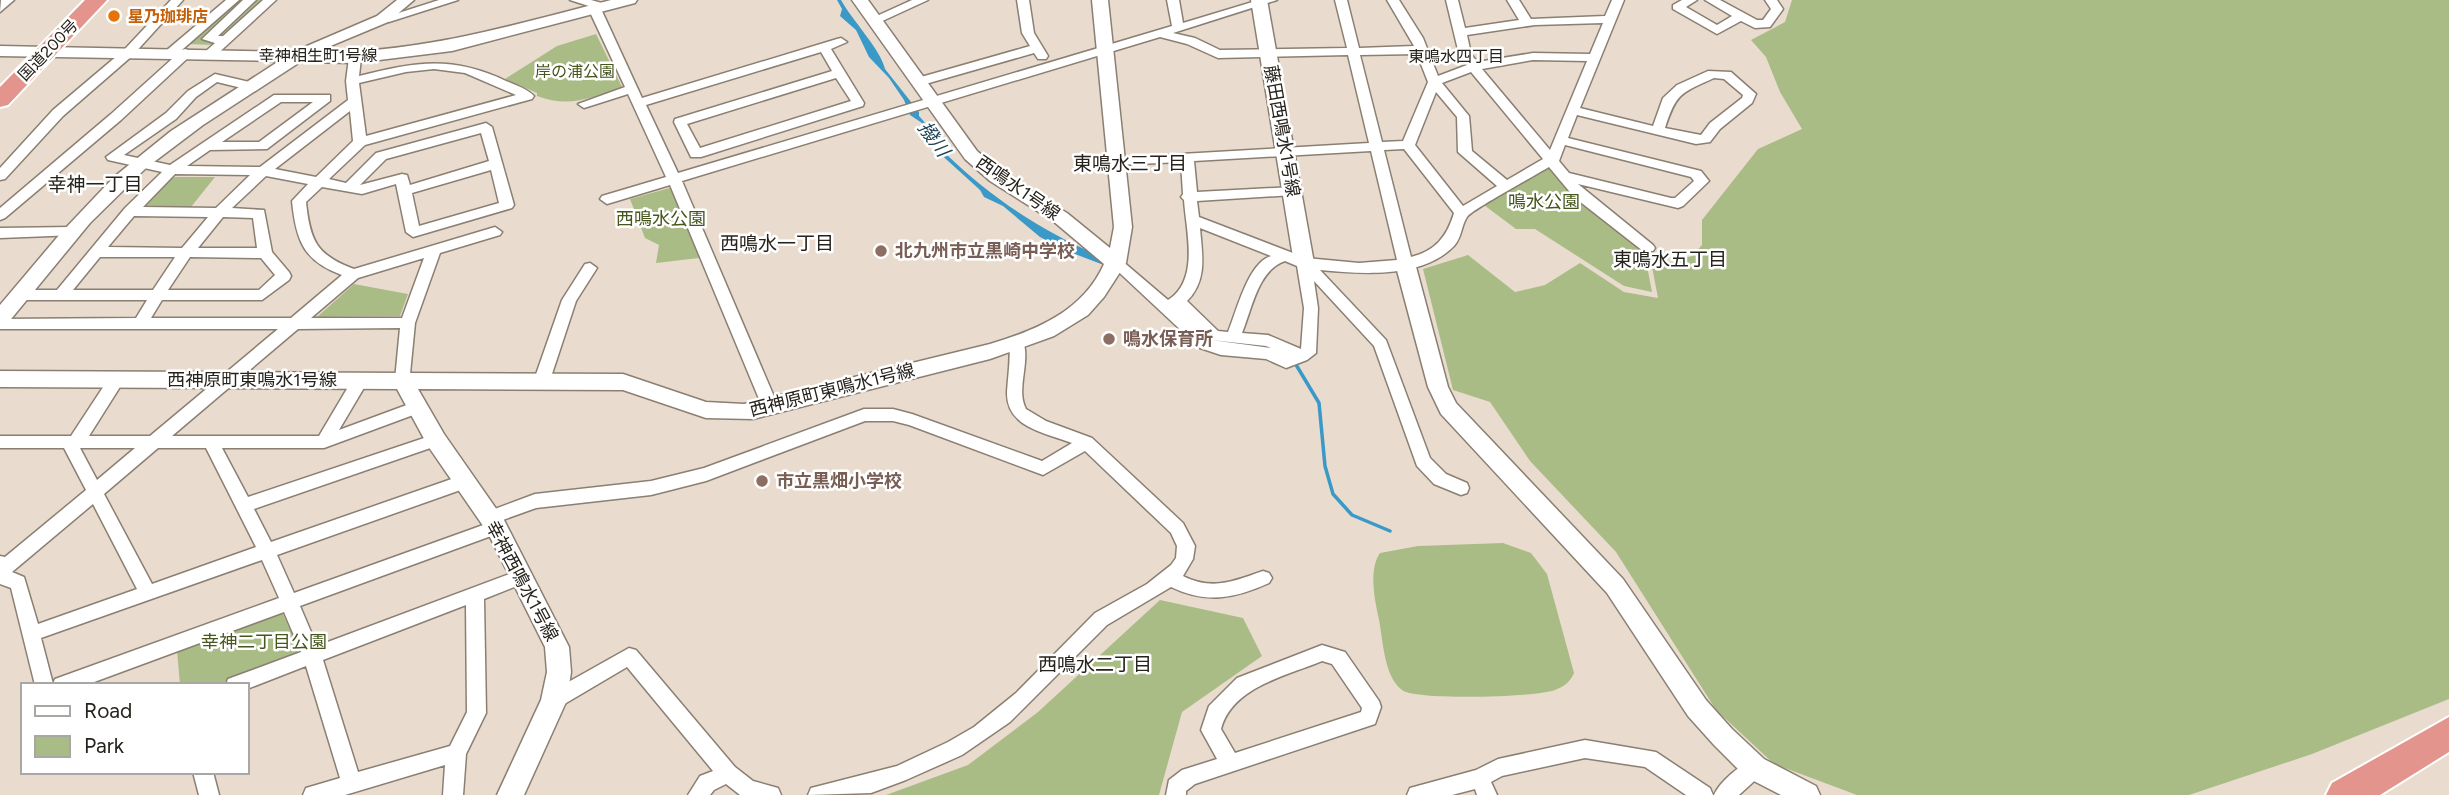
<svg xmlns="http://www.w3.org/2000/svg" width="2449" height="795" font-family="Figtree,'Noto Sans JP',sans-serif">
  <style>
    .green { fill: #aabc86 }
    .water { fill: #3b99c7 }
    .lines { fill: none; stroke-linecap: round; stroke-linejoin: round }
    .stream-far1 { stroke: #3b99c7; stroke-width: 2.5 }
    .stream { stroke: #3b99c7; stroke-width: 3.5 }
    .street-casing { stroke: #8a7f72; stroke-width: 3 }
    .secondary-casing { stroke: #8a7f72; stroke-width: 3 }
    .highway-casing { stroke: #fff; stroke-width: 4 }
    .street { fill: #fff; fill-rule: evenodd }
    .secondary { fill: #fff; fill-rule: evenodd }
    .highway { fill: #e3948d; fill-rule: evenodd }
    .food-dot { fill: #e8710a; stroke: #fff; stroke-width: 2.5 }
    .education-dot { fill: #8d6e63; stroke: #fff; stroke-width: 2.5 }
    .labels { text-anchor: middle; dominant-baseline: central; stroke-width: 5; stroke-linejoin: round; paint-order: stroke }
    .far-food-label { font-size: 16px; font-weight: bold; fill: #c56008; stroke: #fff; text-anchor: start }
    .far-street-label { font-size: 16px; fill: #26221c; stroke: #fff }
    .far-neighbourhood-label { font-size: 16px; fill: #26221c; stroke: #fff }
    .far-park-label { font-size: 16px; fill: #46561d; stroke: #fff }
    .street-label { font-size: 18px; fill: #26221c; stroke: #fff }
    .park-label { font-size: 18px; fill: #46561d; stroke: #fff }
    .education-label { font-size: 18px; font-weight: bold; fill: #785e54; stroke: #fff; text-anchor: start }
    .water-label { font-size: 19px; font-style: italic; fill: #1b4256; stroke: #fff }
    .neighbourhood-label { font-size: 19px; fill: #26221c; stroke: #fff }
  </style>
  <rect width="100%" height="100%" fill="#e9dcce"/>
  <g class="green">
    <polygon points="236,0 266,0 215,45 187,44"/>
    <polygon points="1792,0 2449,0 2449,699 2312,754 2189,795 1857,795 1774,764 1716,710 1616,552 1530,461 1490,402 1453,390 1423,269 1468,255 1515,292 1545,285 1580,263 1624,292 1658,298 1652,267 1692,256 1702,245 1702,220 1758,149 1802,129 1780,92 1766,57 1751,40 1785,22"/>
    <path d="M596,34L622,87C591,98 569,108 537,96V93L505,79L557,46Z"/>
    <polygon points="1548,167 1645,249 1659,254 1647,266 1652,292 1624,286 1535,229 1516,229 1484,205"/>
    <polygon points="175,177 215,177 191,207 146,207 143,203 168,179"/>
    <polygon points="673,187 699,258 656,263 659,245 645,238 630,199"/>
    <polygon points="354,284 408,294 400,316 317,317"/>
    <path d="M1503,543L1531,553L1547,574L1574,673C1570,682 1565,686 1555,690C1538,697 1416,701 1402,690C1383,676 1383,636 1378,615C1374,596 1369,569 1380,553L1418,546Z"/>
    <polygon points="1160,600 1243,618 1262,656 1182,712 1159,795 886,795 968,765 1038,712"/>
    <polygon points="275,612 283,614 299,649 296,654 217,685 180,685 177,650"/>
  </g>
  <path class="water" d="M837,0H841C852,20 881,50 885,69L919,112V116C930,127 935,143 947,155C995,201 1050,237 1113,261L1109,267L1067,251L1040,237L1003,206L984,197L980,190L936,150L922,123L910,115L904,100L889,78L869,57L856,30L840,16L842,9Z"/>
  <g class="lines">
    <polyline class="stream-far1" points="1231,343 1258,345"/>
    <g class="stream">
      <polyline points="1249,344 1258,345"/>
      <polyline points="1295,363 1319,403 1325,466 1333,494 1352,515 1390,531"/>
    </g>
    <g class="street-casing">
      <g id="street">
        <polygon points="1,0 14,0 0,12"/>
        <polygon points="171,0 183,0 132,56 63,116 5,179 0,180 0,168 53,110 124,50"/>
        <polygon points="226,0 239,0 175,56 167,56 167,50"/>
        <polygon points="243,0 256,0 218,36 223,36 263,0 276,0 214,57 206,57 206,51 215,43 202,39"/>
        <polygon points="439,0 458,0 389,22 383,18"/>
        <path d="M570,0H591L609,5V9H601L642,98L837,39L841,38L847,42L831,49L864,103L863,106L701,157H691L674,122L675,119L832,71L821,52L646,105L678,173L1172,26L1167,0H1179L1183,23L1259,0H1277L1173,33L1195,38L1220,50L1347,48L1335,0H1347L1359,48L1414,46L1387,0H1399L1423,38L1438,76L1467,65L1459,54L1446,0H1458L1465,28L1519,20L1507,0H1519L1531,19L1605,16L1612,0H1624L1580,108L1653,126L1663,98L1677,85L1708,71L1731,72L1756,94L1752,103L1720,129L1710,142L1696,144L1577,115L1568,138L1701,171L1709,181L1683,206L1678,208L1578,184L1653,245L1655,248L1653,251H1643L1574,197L1549,167C1538,174 1471,210 1467,217C1461,226 1462,237 1454,246C1422,279 1362,274 1320,270L1386,340L1430,458L1446,474L1467,483L1469,488L1467,493L1461,495L1434,484L1417,466L1374,346L1314,281L1318,308L1316,353L1307,360L1286,368L1266,359L1221,355L1200,348L1109,263L1116,258L1121,260L1168,300C1200,280 1186,231 1184,200L1181,197L1183,194L1181,162L1117,165L1110,161L1112,158L1369,143L1348,55L1218,58L1187,44L1160,37L682,181L778,406L776,410H764L762,406L670,185L607,204L600,199L602,196L666,177L628,94L584,108L578,104L625,87L589,10L592,7ZM1603,23L1590,54L1533,53L1477,62L1471,54L1467,35L1535,25ZM1417,54L1428,82L1403,141L1382,142L1360,55ZM1533,60L1587,61L1550,150L1482,69ZM1471,72L1543,159L1507,180L1472,151L1469,116L1442,83ZM836,78L851,101L700,148L687,124ZM1714,78L1724,79L1743,95L1742,98L1710,123L1701,135L1665,128C1676,93 1681,93 1714,78ZM1436,92L1457,117L1458,152L1497,186L1463,206L1415,145ZM1565,145L1691,177L1694,181L1675,198H1671L1569,173L1559,161ZM1404,149L1454,213C1447,237 1435,251 1411,257L1384,150ZM1371,151L1397,260L1359,263L1306,258L1199,217L1197,201L1293,195L1300,191L1293,187L1197,192L1194,161ZM1200,228L1271,256C1248,263 1237,310 1228,332L1218,331L1187,301C1208,280 1202,254 1200,228ZM1285,261L1297,266L1304,308L1301,349L1268,335L1242,333C1252,309 1258,270 1285,261ZM1211,340L1266,346L1271,348Z"/>
        <polygon points="912,0 928,0 878,23 870,23 868,20"/>
        <polygon points="1017,0 1029,0 1034,33 1048,56 1046,59 1038,59 1034,53 922,85 914,85 914,79 1030,46 1022,33"/>
        <polygon points="1682,0 1697,0 1686,7 1717,25 1732,16 1705,0 1720,0 1757,20 1763,20 1771,9 1765,0 1777,0 1783,9 1770,27 1755,28 1741,21 1717,34 1673,9 1673,5"/>
        <polygon points="186,49 192,53 190,56 121,120 5,218 0,220 0,208 111,114 182,50"/>
        <path d="M355,54L361,58L359,76C415,62 452,55 506,81C516,85 527,89 534,96L532,99L365,145L329,179L346,183L376,153L486,123L492,127L514,205L512,208L413,237L406,232L396,184L362,194L322,187L306,202C310,240 316,255 354,269L495,227L502,232L500,235L440,253L415,323L409,384H397L395,380L400,328L298,329L172,436H319L354,377L360,375L368,381L339,430L412,403H424L426,407L424,411L324,448H222L248,497L436,434L442,436L444,440L442,444L254,509L271,542L463,475L469,477L471,482L469,487L277,555L294,593L486,524L482,518L484,513L535,494L651,481L704,468L864,409H893L912,414L1042,461L1072,443C1046,433 1006,428 1007,392C1008,375 1011,359 1009,342L1017,336L1022,338C1032,361 1015,388 1026,409L1046,421L1092,438L1183,523L1195,546L1193,559L1183,576C1213,591 1234,581 1263,571L1269,573L1272,578L1269,583C1234,599 1206,604 1171,587L1107,625L1010,722L962,755L906,780L871,793L808,795L811,788L897,766L948,742L974,727L1016,693L1095,613L1147,584L1171,565L1176,558L1177,546L1171,533L1085,451L1043,475L909,425L893,421H865L706,481L651,495L536,508L500,521L505,527L502,532L300,606L317,646L515,572L521,570L527,572L530,577L527,582L484,599L486,713L466,754L463,795H443L445,765L345,795H303L306,788L340,778L306,666L247,689V685H226L228,679L301,652L284,612L86,685H35L11,588L0,584V556L5,557L86,490L64,448H0V436H71L111,375L117,373L125,379L89,436H150L278,329H0V319L136,318L147,300H19L12,295L19,290H57L125,208L162,172L108,160L106,157L166,113L188,91L215,74L258,84L260,87L254,91L217,82L196,97L176,119L124,155L170,165L274,95H330V101L267,149L210,150L187,166L260,167L348,100L346,81L349,58ZM434,69L465,73L516,95L366,136L359,83L406,72ZM281,102H313L259,142H222ZM350,111L353,141L316,177L275,169ZM481,133L489,161L410,185L407,175L402,174L360,185L386,159ZM491,170L499,203L419,226L412,193ZM175,174L250,175L216,208L143,207ZM266,176L308,184L292,201C296,240 303,261 342,275L291,318H151L162,300H262L289,280L291,276L289,272L272,252L264,210L232,208ZM134,216L208,217L182,248L108,247ZM223,217L253,218L257,248H198ZM100,257H175L153,290H73ZM190,257L261,258L275,275L259,290H168ZM424,258L402,318H311L358,278ZM80,448H135L97,480ZM158,448H206L256,547L152,584L104,494ZM93,504L137,589L38,624L24,577L12,572ZM262,560L279,598L55,679L53,684L41,638ZM466,605L467,712L450,746L358,772L323,660Z"/>
        <polygon points="72,227 77,229 79,232 77,235 0,238 0,228"/>
        <polygon points="590,263 597,268 576,301 549,383 547,387 535,387 533,383 562,300 585,264"/>
        <path d="M1322,645L1345,652L1379,701L1381,707L1375,724L1195,784L1186,791V795H1166L1169,780L1182,770L1217,759L1201,730L1209,706L1237,678ZM1322,661L1332,664L1362,708L1361,712L1235,753L1221,729C1232,687 1286,676 1322,661Z"/>
        <polygon points="629,648 636,650 735,767 753,781 778,788 781,795 740,795 726,784 714,790 710,795 688,795 700,776 713,771 627,667 561,706 554,709 547,706 545,700 547,694"/>
        <polygon points="1585,740 1656,752 1710,788 1713,795 1686,795 1645,767 1585,758 1502,776 1491,782 1497,795 1477,795 1475,789 1452,795 1407,795 1410,788 1476,770 1498,759"/>
        <path d="M1755,759L1762,762L1765,768L1762,774L1739,795H1714C1720,781 1741,764 1755,759Z"/>
        <polygon points="193,772 213,772 219,795 199,795"/>
      </g>
    </g>
    <g class="secondary-casing">
      <g id="secondary">
        <path d="M397,0H414L388,22L316,52C418,54 513,25 611,0H637L635,3L452,51L355,63L300,62L203,125L146,168L90,223L7,324L0,326V305L60,234L114,177L171,131L279,61L0,56V46L293,52L377,16Z"/>
        <path d="M852,0H868L977,151L1002,173L1067,213L1110,248L1114,227L1092,0H1108L1132,227L1126,263L1104,297L1088,315L1054,336L990,359L753,419L706,418L623,390L418,389L444,434L504,520L569,647L571,672L567,700L524,795H497L541,700L547,672L545,647L488,533L428,446L397,389L0,387V371L623,374L706,402L744,404L990,344C1037,330 1083,311 1104,264L1053,221L990,181L965,159Z"/>
        <polygon points="1251,0 1267,0 1314,263 1304,270 1294,263"/>
        <polygon points="1405,256 1415,263 1448,387 1456,403 1623,579 1706,700 1732,729 1764,759 1816,786 1820,795 1781,795 1746,777 1714,745 1688,716 1607,593 1441,414 1428,387 1395,263"/>
      </g>
    </g>
    <g class="highway-casing">
      <g id="highway">
        <polygon points="85,0 107,0 8,105 0,107 0,87"/>
        <polygon points="2449,717 2449,752 2380,795 2326,795 2332,783"/>
      </g>
    </g>
    <use href="#street" class="street"/>
    <use href="#secondary" class="secondary"/>
    <use href="#highway" class="highway"/>
  </g>
  <circle class="food-dot" cx="114" cy="16" r="7"/>
  <g class="education-dot">
    <circle cx="881" cy="251" r="7"/>
    <circle cx="1109" cy="339" r="7"/>
    <circle cx="762" cy="481" r="7"/>
  </g>
  <g class="labels">
    <g class="far-food-label">
      <text x="128" y="16">星乃珈琲店</text>
    </g>
    <g class="far-street-label">
      <text transform="translate(48 50) rotate(-46)">国道200号</text>
      <text x="318" y="55">幸神相生町1号線</text>
    </g>
    <g class="far-neighbourhood-label">
      <text x="1456" y="56">東鳴水四丁目</text>
    </g>
    <g class="far-park-label">
      <text x="575" y="71">岸の浦公園</text>
    </g>
    <g class="street-label">
      <text transform="translate(1282 131) rotate(80)">藤田西鳴水1号線</text>
      <text transform="translate(1018 188) rotate(35)">西鳴水1号線</text>
      <text x="252" y="380">西神原町東鳴水1号線</text>
      <text transform="translate(832 390) rotate(-14)">西神原町東鳴水1号線</text>
      <text transform="translate(522 581) rotate(62)">幸神西鳴水1号線</text>
    </g>
    <g class="park-label">
      <text x="1544" y="202">鳴水公園</text>
      <text x="661" y="219">西鳴水公園</text>
      <text x="264" y="642">幸神二丁目公園</text>
    </g>
    <g class="education-label">
      <text x="895" y="251">北九州市立黒崎中学校</text>
      <text x="1123" y="339">鳴水保育所</text>
      <text x="776" y="481">市立黒畑小学校</text>
    </g>
    <g class="water-label">
      <text transform="translate(934 139) rotate(54)">撥川</text>
    </g>
    <g class="neighbourhood-label">
      <text x="1130" y="163">東鳴水三丁目</text>
      <text x="95" y="184">幸神一丁目</text>
      <text x="777" y="243">西鳴水一丁目</text>
      <text x="1670" y="259">東鳴水五丁目</text>
      <text x="1095" y="664">西鳴水二丁目</text>
    </g>
  </g>
  <rect x="21" y="683" width="228" height="91" fill="#ffffff" stroke="#a8a7a4" stroke-width="2"/>
  <rect x="35" y="706" width="35" height="10" fill="#ffffff" stroke="#a8a7a4" stroke-width="2"/>
  <text x="84" y="718" font-size="21" fill="#26221c">Road</text>
  <rect x="35" y="736" width="35" height="21" fill="#aabc86" stroke="#a8a7a4" stroke-width="2"/>
  <text x="84" y="753" font-size="21" fill="#26221c">Park</text>
</svg>
